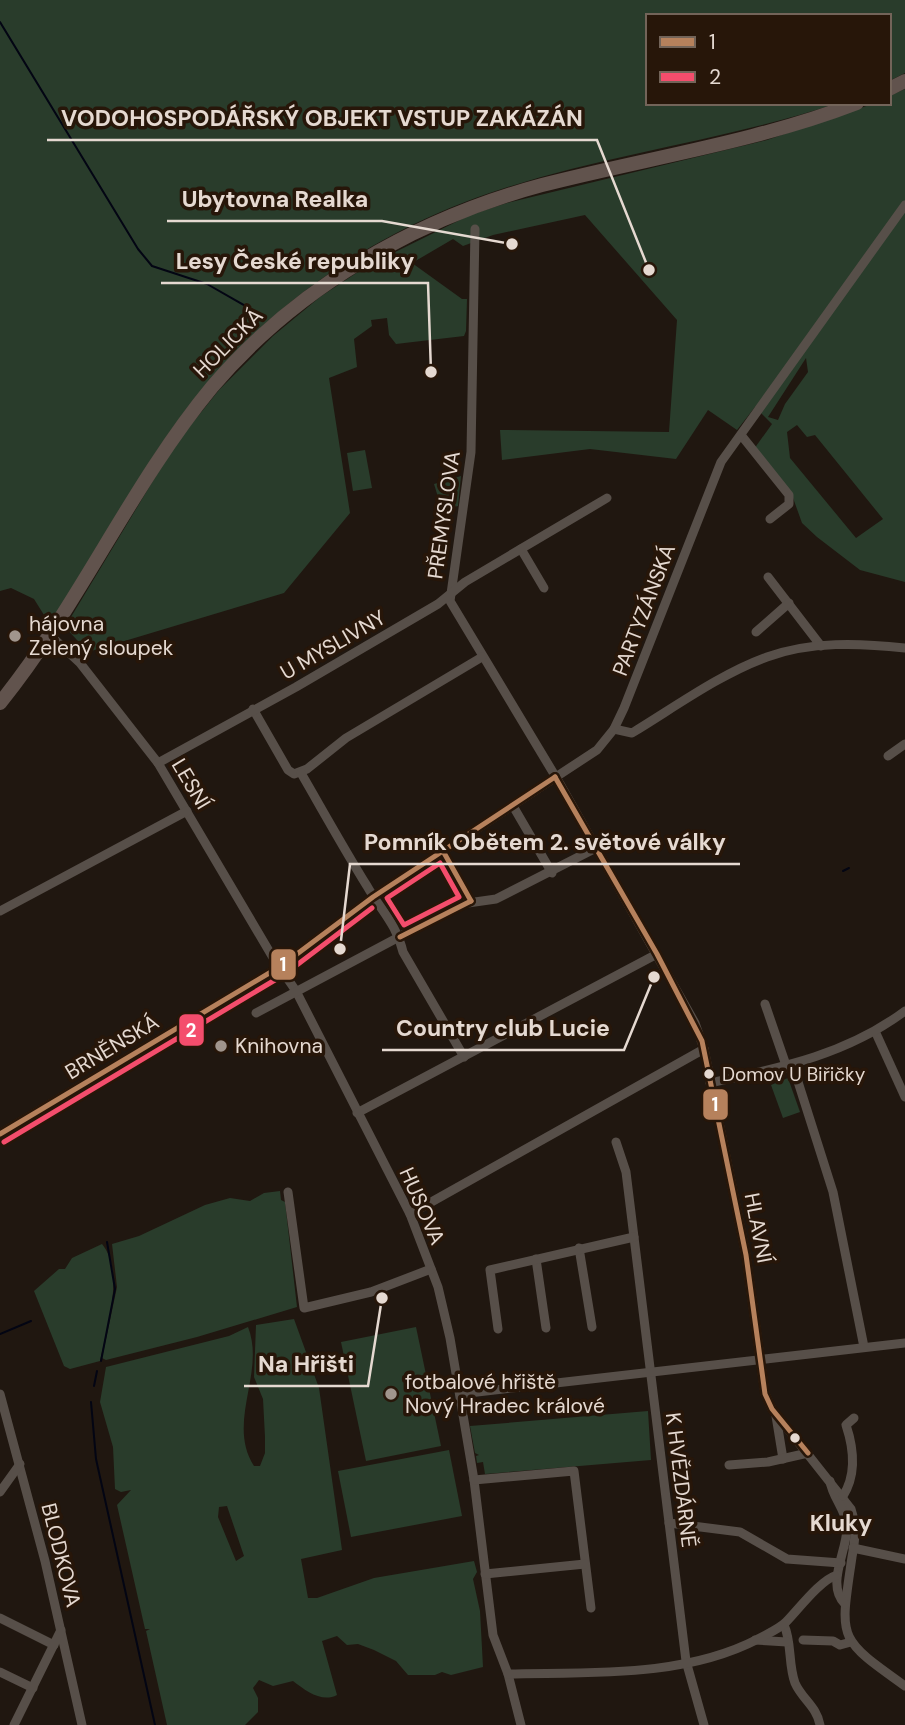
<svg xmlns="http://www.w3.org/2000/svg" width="905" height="1725" font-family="'DM Sans',sans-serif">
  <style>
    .green { fill: #293c2b; fill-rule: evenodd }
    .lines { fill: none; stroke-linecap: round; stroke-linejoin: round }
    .stream { stroke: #030513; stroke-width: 2 }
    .minor { stroke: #574f49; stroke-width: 9 }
    .primary { stroke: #61534d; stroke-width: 14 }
    .bus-1-casing { stroke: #271609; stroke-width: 10 }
    .bus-2-casing { stroke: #271609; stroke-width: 10 }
    .bus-1 { stroke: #b6815c; stroke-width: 5 }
    .bus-2 { stroke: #f44d6c; stroke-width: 5 }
    .poi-dot { fill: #a0958d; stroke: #271609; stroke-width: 2.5 }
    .bus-dot { fill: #e5d9d1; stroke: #271609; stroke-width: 2.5 }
    .labels { text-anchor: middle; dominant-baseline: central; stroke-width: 7; stroke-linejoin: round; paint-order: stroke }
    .bus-label { font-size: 19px; fill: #e5d9d1; stroke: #271609; text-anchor: start }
    .street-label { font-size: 21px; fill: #e5d9d1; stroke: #271609 }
    .poi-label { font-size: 21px; fill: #e5d9d1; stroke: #271609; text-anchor: start }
    .neighbourhood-label { font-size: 23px; font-weight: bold; fill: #e5d9d1; stroke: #271609 }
    .leader { fill: none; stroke: #e5d9d1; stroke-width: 2.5 }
    .callout-dot { fill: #e5d9d1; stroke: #271609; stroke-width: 2.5 }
    .callout-label { font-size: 23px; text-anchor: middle; font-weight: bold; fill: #e5d9d1; stroke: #271609; stroke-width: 7; stroke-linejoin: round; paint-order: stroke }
    .line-badge { stroke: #271609; stroke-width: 2.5 }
    .badge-label { font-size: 19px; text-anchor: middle; font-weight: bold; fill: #fff }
  </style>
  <rect width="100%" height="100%" fill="#201710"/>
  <g class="green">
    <path d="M0,0H905V73L889,81V16H648V103H838C716,144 585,156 465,202C376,236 291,292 226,362C176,415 140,476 103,539C91,559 65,611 49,623L34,599L11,588L0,591Z"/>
    <path d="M905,89V582L860,570L817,537L802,523L792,495L754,449L772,424L755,407L737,430L708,410L676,459L590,449L502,460L500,430L669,432L677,320L585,215L493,235L463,246L453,239L412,263L462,299H467L466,331L464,336L396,344L389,335L387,318L371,320L372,326L354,339L357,367L329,378L350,513L284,593L88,652L65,627L174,446L219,390L273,336L320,297L367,266L470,215L507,203L767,140L875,103H889V96ZM806,358L808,372L785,404L778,420L768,417ZM797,425L807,437L815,435L883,519L856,538L790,458L787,432Z"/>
    <polygon points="365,450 372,488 353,491 347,453"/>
    <polygon points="461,476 458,506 442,510 434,484"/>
    <polygon points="788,1078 800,1112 783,1118 771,1085"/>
    <polygon points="280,1191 281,1200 285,1202 297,1307 197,1337 106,1360 102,1358 117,1287 112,1244 139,1236 205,1205 230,1198 250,1201 264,1193"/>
    <path d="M102,1244C125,1272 107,1327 100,1361L70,1369L64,1366L34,1291L59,1269H65L72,1258Z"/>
    <path d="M294,1319L319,1388L342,1550L301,1559L308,1598H317L374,1578L474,1561L477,1572L473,1579L480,1611L483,1667L451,1675L442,1672L435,1675H408L396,1661L374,1650L358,1644L347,1645L337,1636L322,1641L337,1695C322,1703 306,1691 293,1681L273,1686L259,1680L253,1688L258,1698V1712L245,1725H167L146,1631L150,1629H145L117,1505L131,1490L121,1492L115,1489L113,1447L100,1402L106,1367L229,1336L248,1327C266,1373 226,1422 254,1466H260L265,1453V1437L263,1399L254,1377L256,1325ZM227,1506L244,1556L236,1561L218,1517L219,1507Z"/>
    <polygon points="416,1327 441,1446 366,1461 341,1342"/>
    <polygon points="648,1411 651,1460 485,1474 483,1462 477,1463 476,1456 479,1455 475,1453 470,1426"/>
    <polygon points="449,1450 462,1516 351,1537 338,1471"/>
  </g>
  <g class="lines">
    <g class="stream">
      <polyline points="0,22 138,249 152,266 207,284 263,316"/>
      <polyline points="843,871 849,868"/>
      <polyline points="0,1334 31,1321"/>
      <polyline points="101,1361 115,1289 107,1242"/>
      <polyline points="94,1386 97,1371"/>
      <polyline points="91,1402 96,1459 155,1725"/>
    </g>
    <g class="minor">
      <path d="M475,229L471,452L450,601L560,784L695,1023L704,1049L746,1255L765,1394L772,1409L851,1509C857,1526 855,1541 852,1557C840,1640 836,1637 905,1686"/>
      <polyline points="741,435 789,495 789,504 770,519"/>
      <polyline points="521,549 544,588"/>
      <polyline points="768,577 821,646"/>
      <polyline points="756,632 789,603"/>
      <polyline points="51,636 80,663 158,763 272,956 296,991 410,1214 438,1287 450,1338 474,1480 493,1635 508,1674 521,1725"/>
      <polyline points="253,709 288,770 294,774 307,769 346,738 482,657"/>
      <path d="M614,729L632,733C675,707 720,674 767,657C811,641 860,643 905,648"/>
      <polyline points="888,756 905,744"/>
      <polyline points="158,763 296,687 438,604 465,582 607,498"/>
      <path d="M301,773C323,811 344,849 367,886C380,909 397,925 403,952L464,1057"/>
      <polyline points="513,806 552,873"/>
      <polyline points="0,911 187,811"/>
      <polyline points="765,1004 787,1068"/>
      <polyline points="256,1013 461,904 496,899 596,848"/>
      <polyline points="875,1031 905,1097"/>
      <polyline points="793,1066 833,1192 864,1347"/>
      <path d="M710,1083C780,1068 846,1055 905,1011"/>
      <polyline points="357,1113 657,954"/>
      <polyline points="0,1134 281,966 373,897 597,750 614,729 624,708 721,462 905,205"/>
      <polyline points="616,1142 626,1172 686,1661 704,1725"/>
      <polyline points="288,1192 304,1308 371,1292 431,1269"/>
      <polyline points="410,1214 704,1049"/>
      <polyline points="579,1248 592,1327"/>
      <polyline points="536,1259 546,1328"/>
      <polyline points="498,1329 490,1270 634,1237"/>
      <polyline points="0,1394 45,1561 82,1725"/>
      <polyline points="460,1394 905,1343"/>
      <polyline points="776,1416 783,1459"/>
      <polyline points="729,1465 768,1462 808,1453"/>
      <polyline points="474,1480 574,1471 591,1608"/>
      <path d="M830,1481C832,1497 846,1510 847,1526C848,1550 825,1584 845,1604"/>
      <polyline points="0,1492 20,1464"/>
      <path d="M843,1496C857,1474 854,1449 846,1425L854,1418"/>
      <polyline points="669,1523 740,1532 787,1559 841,1563"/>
      <polyline points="853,1548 905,1559"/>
      <polyline points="485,1574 585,1564"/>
      <polyline points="0,1618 54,1645"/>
      <path d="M784,1625C792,1642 788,1664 795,1683C802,1699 817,1707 820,1725"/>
      <polyline points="755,1640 787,1642"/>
      <polyline points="803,1640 833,1641 840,1645 851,1642"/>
      <polyline points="0,1672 33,1688"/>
      <path d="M508,1674C590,1672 683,1678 758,1639C767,1634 779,1629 786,1622C798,1610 820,1580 837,1575"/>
      <polyline points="14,1725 61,1630"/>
    </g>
    <g class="primary">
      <polyline points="889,89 905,81"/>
      <path d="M0,703C80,604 131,485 212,387C297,287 416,219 542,185C647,158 756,142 857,103"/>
    </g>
    <g class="bus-1-casing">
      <g id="bus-1">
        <polyline points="555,777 657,954 702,1041 746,1255 765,1394 772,1409 808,1453"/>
        <polyline points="443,851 471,901"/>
        <polyline points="400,937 471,901"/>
        <polyline points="0,1134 281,966 373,897 555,777"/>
      </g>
    </g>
    <g class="bus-2-casing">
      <g id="bus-2">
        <polygon points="440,863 459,897 404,925 387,898"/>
        <polyline points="4,1142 285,974 372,908"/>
      </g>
    </g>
    <use href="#bus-1" class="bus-1"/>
    <use href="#bus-2" class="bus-2"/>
  </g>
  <g class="poi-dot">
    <circle cx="15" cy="636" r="7"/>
    <circle cx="221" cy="1046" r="7"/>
    <circle cx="391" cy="1394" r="7"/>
  </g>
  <g class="bus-dot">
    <circle cx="709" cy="1074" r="6"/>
    <circle cx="795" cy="1438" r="6"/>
  </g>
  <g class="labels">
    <g class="bus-label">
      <text x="722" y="1074">Domov U Biřičky</text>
    </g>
    <g class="street-label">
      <text transform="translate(228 343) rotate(-45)">HOLICKÁ</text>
      <text transform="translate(444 515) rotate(-82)">PŘEMYSLOVA</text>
      <text transform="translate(644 610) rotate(-69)">PARTYZÁNSKÁ</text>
      <text transform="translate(333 645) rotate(-30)">U MYSLIVNY</text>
      <text transform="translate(191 784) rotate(59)">LESNÍ</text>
      <text transform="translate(112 1047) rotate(-31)">BRNĚNSKÁ</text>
      <text transform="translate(422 1206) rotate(66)">HUSOVA</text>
      <text transform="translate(758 1228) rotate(79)">HLAVNÍ</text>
      <text transform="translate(681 1480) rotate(83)">K HVĚZDÁRNĚ</text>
      <text transform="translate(61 1555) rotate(76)">BLODKOVA</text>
    </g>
    <g class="poi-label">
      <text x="29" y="624">hájovna<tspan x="29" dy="24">Zelený sloupek</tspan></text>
      <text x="235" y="1046">Knihovna</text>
      <text x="405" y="1382">fotbalové hřiště<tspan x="405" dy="24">Nový Hradec králové</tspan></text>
    </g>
    <g class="neighbourhood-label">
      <text x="841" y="1523">Kluky</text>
    </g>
  </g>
  <path class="leader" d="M649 270L597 140H47M512 244L382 221H167M431 372L428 283H161M340 949L350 864H740M654 977L624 1050H382M382 1298L368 1386H244"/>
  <g class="callout-dot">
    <circle cx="649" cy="270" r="7"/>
    <circle cx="512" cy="244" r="7"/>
    <circle cx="431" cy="372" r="7"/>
    <circle cx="340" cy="949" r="7"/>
    <circle cx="654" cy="977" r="7"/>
    <circle cx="382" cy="1298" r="7"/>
  </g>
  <g class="callout-label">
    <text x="322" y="126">VODOHOSPODÁŘSKÝ OBJEKT VSTUP ZAKÁZÁN</text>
    <text x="275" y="207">Ubytovna Realka</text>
    <text x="295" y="269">Lesy České republiky</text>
    <text x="545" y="850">Pomník Obětem 2. světové války</text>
    <text x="503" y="1036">Country club Lucie</text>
    <text x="306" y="1372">Na Hřišti</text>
  </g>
  <g class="line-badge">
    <rect x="270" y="948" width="27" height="33" rx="7" fill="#b6815c"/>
    <rect x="178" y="1013" width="27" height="34" rx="7" fill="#f44d6c"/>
    <rect x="702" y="1088" width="27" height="33" rx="7" fill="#b6815c"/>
  </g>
  <g class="badge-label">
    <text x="283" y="971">1</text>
    <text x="191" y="1037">2</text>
    <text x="715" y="1111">1</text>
  </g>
  <rect x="646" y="14" width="245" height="91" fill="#271609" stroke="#736459" stroke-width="2"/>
  <rect x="660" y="37" width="35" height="10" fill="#b6815c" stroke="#736459" stroke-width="2"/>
  <text x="709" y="49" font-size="21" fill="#e5d9d1">1</text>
  <rect x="660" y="72" width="35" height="10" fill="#f44d6c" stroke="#736459" stroke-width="2"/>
  <text x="709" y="84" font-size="21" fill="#e5d9d1">2</text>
</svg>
